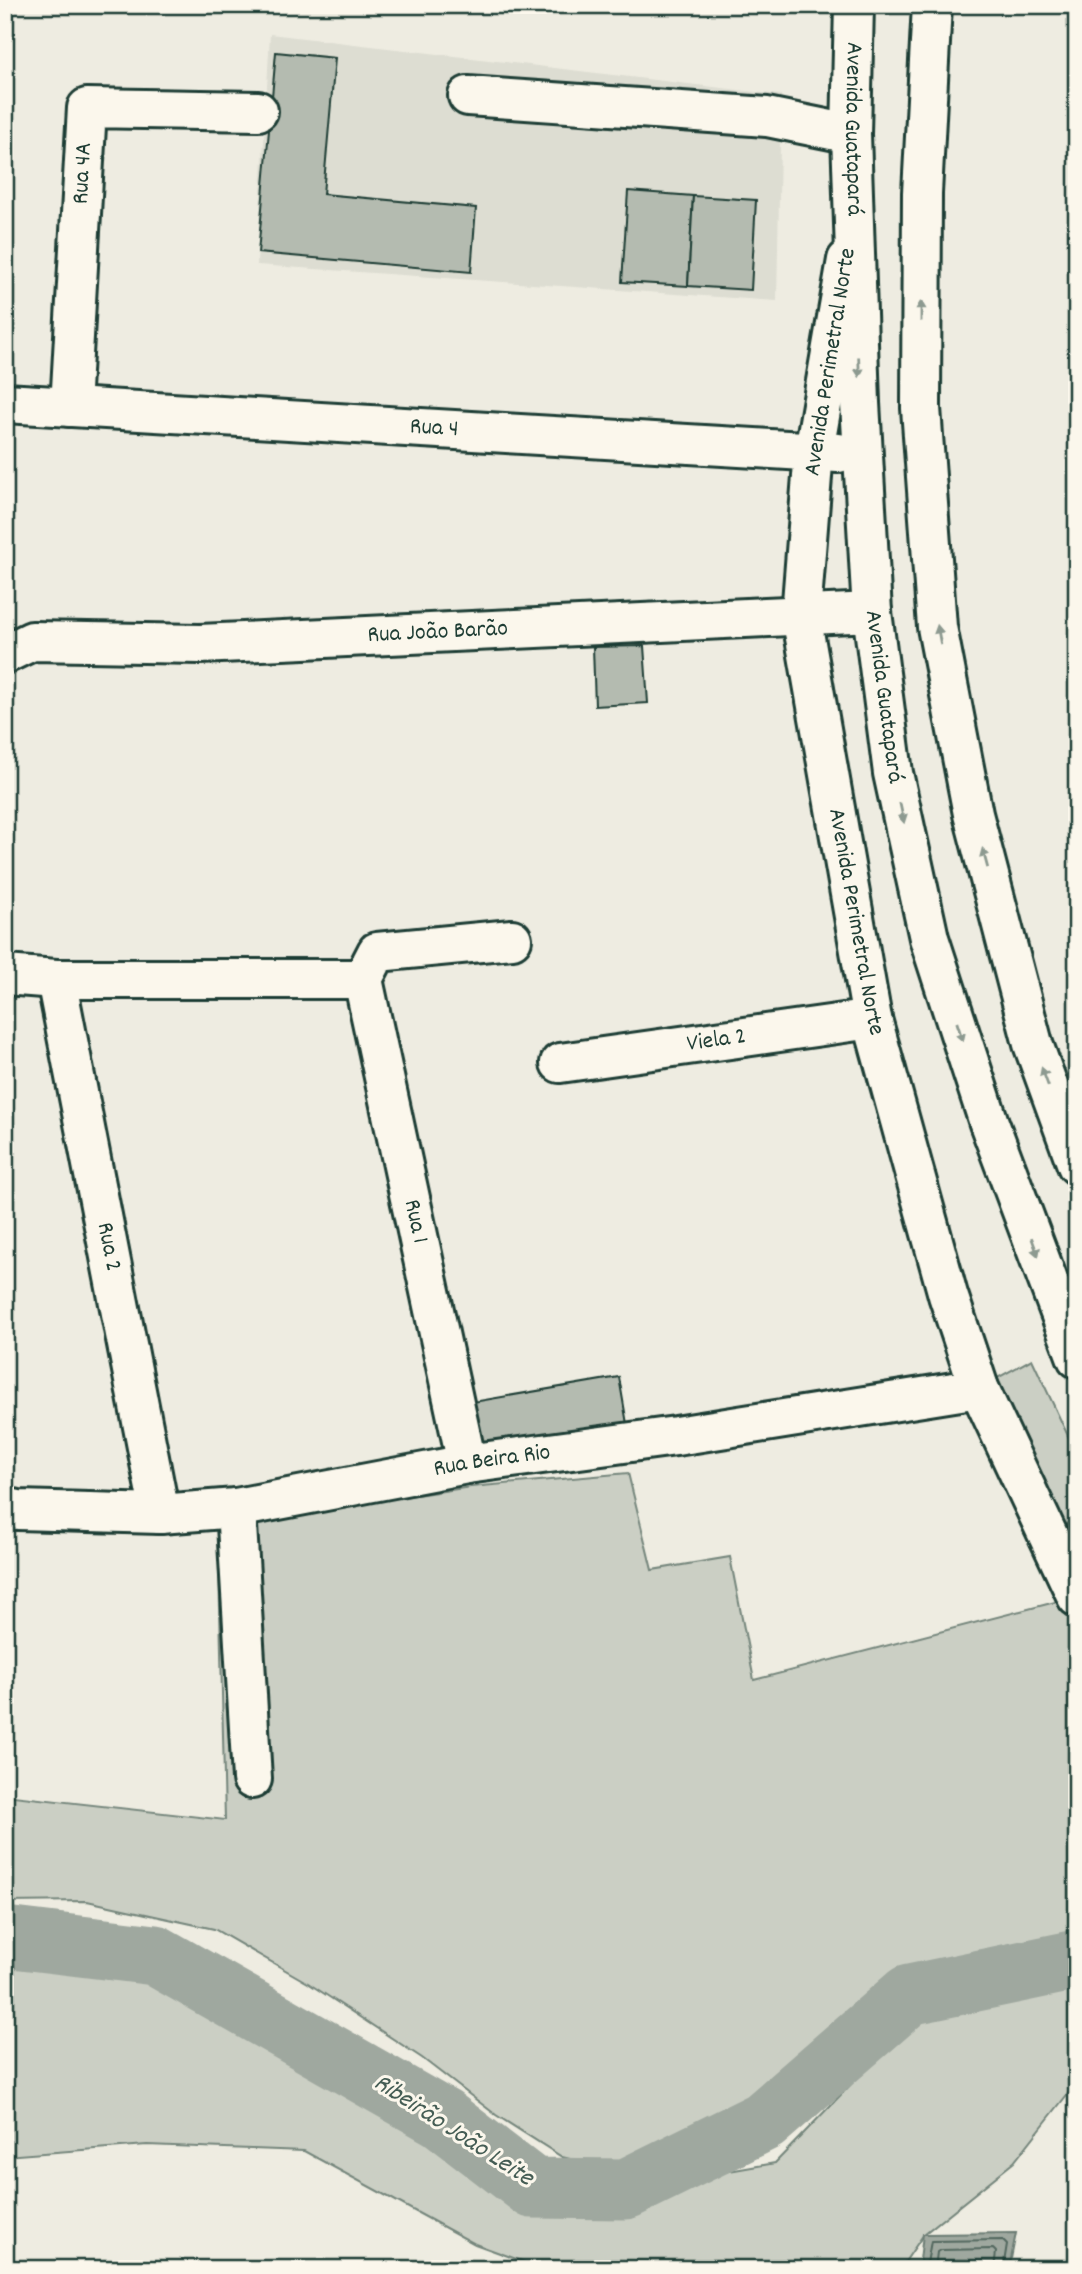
<svg xmlns="http://www.w3.org/2000/svg" width="1082" height="2274" font-family="Dekko,sans-serif">
  <style>
    .built { fill: #ddddd2 }
    .green { fill: #cbcfc4; stroke: #75867c; stroke-width: 2 }
    .water { fill: #9fa89f; stroke: #6c7d74; stroke-width: 2 }
    .lines { fill: none; stroke-linecap: round; stroke-linejoin: round }
    .shore { stroke: #52685f; stroke-width: 2 }
    .river { stroke: #9fa89f; stroke-width: 61 }
    .building { fill: #b4bbb0; stroke: #1f3d34; stroke-width: 2 }
    .minor-casing { stroke: #1f3d34; stroke-width: 44 }
    .highway-casing { stroke: #1f3d34; stroke-width: 44 }
    .minor { stroke: #fbf7ec; stroke-width: 38 }
    .highway { stroke: #fbf7ec; stroke-width: 38 }
    .oneway { fill: #8d9a90 }
    .labels { text-anchor: middle; dominant-baseline: central; stroke-width: 6; stroke-linejoin: round; paint-order: stroke }
    .street-label { font-size: 24px; fill: #1f3d34; stroke: #fbf7ec }
    .water-label { font-size: 26px; font-style: italic; fill: #455d54; stroke: #fbf7ec }
  </style>
  <rect width="100%" height="100%" fill="#eeece1"/>
  <filter id="ink" filterUnits="userSpaceOnUse"><feTurbulence type="fractalNoise" baseFrequency=".0143" numOctaves="2"/><feDisplacementMap in="SourceGraphic" scale="14" xChannelSelector="R" yChannelSelector="G"/><feConvolveMatrix kernelMatrix="1 2 1 2 8 2 1 2 1" color-interpolation-filters="sRGB"/></filter>
  <g filter="url(#ink)">
    <polygon class="built" points="270,34 781,95 777,301 257,265"/>
    <g class="green">
      <polygon points="1032,1359 1077,1455 1077,1934 909,1977 865,2014 788,2100 686,2148 607,2168 562,2157 496,2115 422,2058 308,1983 214,1929 87,1901 5,1902 5,1795 225,1820 218,1524 471,1487 628,1473 652,1570 730,1557 754,1680 1059,1601 979,1388"/>
      <polygon points="5,1937 155,1955 442,2118 533,2188 626,2189 775,2163 944,1988 1077,1981 1077,2082 1014,2162 924,2234 900,2269 544,2269 475,2244 304,2151 147,2145 5,2156"/>
    </g>
    <polygon class="water" points="1016,2233 1009,2269 919,2269 923,2234"/>
    <g class="lines">
      <g class="shore">
        <polyline points="926,2269 931,2241 1003,2240 1007,2244 1003,2269"/>
        <polyline points="935,2269 937,2252 940,2250 993,2249 996,2252 994,2269"/>
      </g>
      <polyline class="river" points="5,1937 155,1955 442,2118 533,2188 626,2189 764,2121 909,1995 1077,1960"/>
    </g>
    <g class="building">
      <polygon points="276,52 335,58 323,194 476,208 471,272 258,253"/>
      <polygon points="628,191 693,196 688,286 622,282"/>
      <polygon points="693,196 756,200 751,290 688,286"/>
      <polygon points="644,646 648,703 595,706 593,647"/>
      <polygon points="619,1377 627,1424 482,1450 473,1402"/>
    </g>
    <g class="lines">
      <g class="minor-casing">
        <g id="minor">
          <polyline points="468,96 767,117 851,134"/>
          <path id="s1" d="M847,260L814,451L801,615L872,1019L948,1295L979,1388L1077,1597"/>
          <path id="s2" d="M5,403L838,453"/>
          <path id="s3" d="M70,407L87,108L258,111"/>
          <path id="s4" d="M5,654L32,641L200,644L872,612"/>
          <polyline points="5,975 56,979 363,979 377,952 512,939"/>
          <path id="s5" d="M56,979L160,1514"/>
          <path id="s6" d="M363,979L467,1464"/>
          <path id="s7" d="M560,1063L872,1019"/>
          <path id="s8" d="M5,1507L18,1510L160,1514L236,1508L467,1464L676,1436L979,1388"/>
          <polyline points="236,1508 252,1779"/>
        </g>
      </g>
      <g class="highway-casing">
        <g id="highway">
          <path id="s9" d="M854,5L851,134L860,403L872,612L893,773L929,938L989,1123L1077,1358"/>
          <polyline points="932,5 922,193 921,408 937,627 973,814 1033,1044 1077,1165"/>
        </g>
      </g>
      <use href="#minor" class="minor"/>
      <use href="#highway" class="highway"/>
    </g>
    <defs><path id="oneway-solid" d="M-6-.8H1V-3.2L6.5 0L1 3.2V.8H-6Z" transform="scale(1.75)"/></defs>
    <g class="oneway">
      <use href="#oneway-solid" transform="translate(921 311) rotate(-90)"/>
      <use href="#oneway-solid" transform="translate(859 367) rotate(88)"/>
      <use href="#oneway-solid" transform="translate(939 635) rotate(-100)"/>
      <use href="#oneway-solid" transform="translate(902 813) rotate(78)"/>
      <use href="#oneway-solid" transform="translate(985 858) rotate(-105)"/>
      <use href="#oneway-solid" transform="translate(960 1032) rotate(72)"/>
      <use href="#oneway-solid" transform="translate(1045 1077) rotate(-110)"/>
      <use href="#oneway-solid" transform="translate(1035 1247) rotate(70)"/>
    </g>
  </g>
  <g class="labels">
    <g class="street-label">
      <text stroke="none"><textPath href="#s9" startOffset="124">Avenida Guatapará</textPath></text>
      <text stroke="none"><textPath href="#s3" startOffset="234">Rua 4A</textPath></text>
      <text transform="translate(831 362) rotate(-81)">Avenida Perimetral Norte</text>
      <text stroke="none"><textPath href="#s2" startOffset="430">Rua 4</textPath></text>
      <text stroke="none"><textPath href="#s4" startOffset="436">Rua João Barão</textPath></text>
      <text stroke="none"><textPath href="#s9" startOffset="693">Avenida Guatapará</textPath></text>
      <text stroke="none"><textPath href="#s1" startOffset="670">Avenida Perimetral Norte</textPath></text>
      <text stroke="none"><textPath href="#s7" startOffset="158">Viela 2</textPath></text>
      <text stroke="none"><textPath href="#s6" startOffset="248">Rua 1</textPath></text>
      <text stroke="none"><textPath href="#s5" startOffset="273">Rua 2</textPath></text>
      <text stroke="none"><textPath href="#s8" startOffset="492">Rua Beira Rio</textPath></text>
    </g>
    <g class="water-label">
      <text transform="translate(453 2131) rotate(33)">Ribeirão João Leite</text>
    </g>
  </g>
  <rect width="1082" height="2274" fill="none" stroke="#fbf7ec" stroke-width="28"/>
  <rect x="14" y="14" width="1054" height="2246" fill="none" stroke="#1f3d34" stroke-width="2.5" filter="url(#ink)"/>
</svg>
